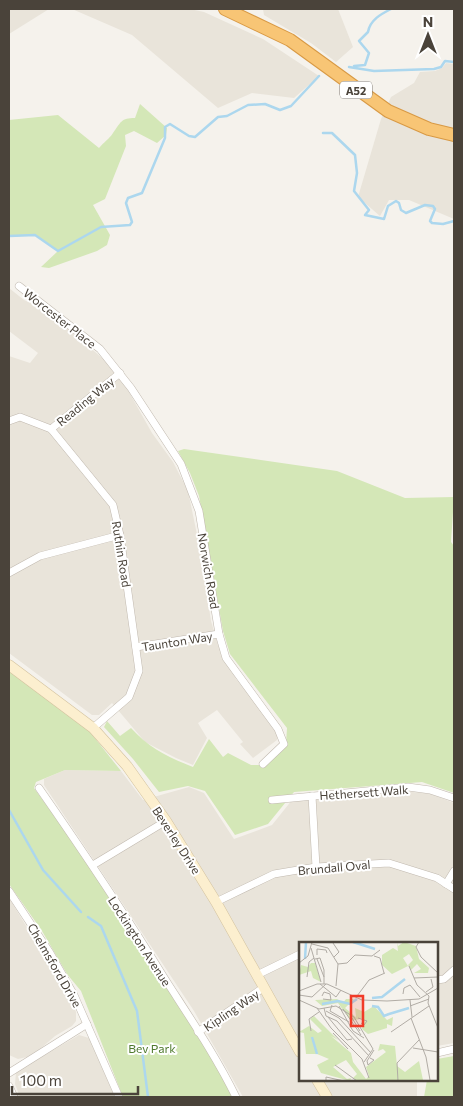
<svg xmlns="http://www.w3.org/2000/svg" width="463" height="1106" font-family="Commissioner,sans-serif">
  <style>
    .residential { fill: #e9e4da }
    .green { fill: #d4e7b7 }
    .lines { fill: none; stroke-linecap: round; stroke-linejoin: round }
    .stream { stroke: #acd7ee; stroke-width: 2.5 }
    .street-casing { stroke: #c1b9af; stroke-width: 8 }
    .secondary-casing { stroke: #d3c29e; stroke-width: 11 }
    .highway-casing { stroke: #d89944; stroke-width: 14 }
    .street { stroke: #fff; stroke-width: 7 }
    .secondary { stroke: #fcefcf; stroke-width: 10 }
    .highway { stroke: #f8c575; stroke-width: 12 }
    .labels { text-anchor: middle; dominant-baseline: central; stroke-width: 4; stroke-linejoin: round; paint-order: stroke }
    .shield { fill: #fff; stroke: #807b75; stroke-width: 1 }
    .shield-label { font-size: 11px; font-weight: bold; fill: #4a433a }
    .street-label { font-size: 12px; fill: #4a433a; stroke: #fff }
    .park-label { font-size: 12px; fill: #4f7a2e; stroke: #fff }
    .inset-river { fill: none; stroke: #acd7ee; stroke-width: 2.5 }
    .inset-road { fill: none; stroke: #b1aca5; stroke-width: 1 }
    .view { fill: #f13b28; fill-opacity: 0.15; stroke: #f13b28; stroke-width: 2.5 }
    .inset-edge { fill: none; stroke: #4a433a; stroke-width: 2.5 }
  </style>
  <rect width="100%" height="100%" fill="#f5f2ec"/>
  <g class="residential">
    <polygon points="9,9 49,9 9,34"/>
    <polygon points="72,9 190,9 204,12 263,39 319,76 294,98 252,93 218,108 132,35"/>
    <polygon points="263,9 338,9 353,47 336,62 311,43 264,15"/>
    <polygon points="446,63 454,64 454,219 409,200 389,200 380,216 358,197 381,119 391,97 414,83 420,72 435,71 442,68"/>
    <polygon points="9,288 24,300 46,310 108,363 125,385 152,433 173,462 188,491 200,549 211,621 218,645 236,679 278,730 277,740 253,758 240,744 243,742 217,710 198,723 207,738 193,765 176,758 145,742 112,703 99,715 92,715 9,653 9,356 30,363 38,353 9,331"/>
    <polygon points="65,770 121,771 143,800 189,787 204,793 234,839 272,825 292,800 413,792 431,794 454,803 454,1043 437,1046 437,944 300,944 300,1080 417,1080 417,1097 243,1097 194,1011 44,785 44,779"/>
    <polygon points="9,898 67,993 76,1012 76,1021 72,1026 55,1036 40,1049 27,1057 18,1059 9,1055"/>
    <polygon points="79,1035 89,1038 115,1097 20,1097 15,1084 16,1072"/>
  </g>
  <g class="green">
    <path d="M140,104L167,128L166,135L157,143L134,131L125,135L126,146L105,199L93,205L110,235L107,245L97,251L49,268L41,267L58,251L35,235L9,237V120L58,115L99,148C103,143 110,138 113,133C121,122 121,118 135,118Z"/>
    <path d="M184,449L337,471L405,498L454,497L451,542L454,546V793L422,782L294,792L268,824L235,835L205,791L188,786L159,792L133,759L104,727L107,721L120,736L131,728C149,748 168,757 193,767L209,739L223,757L228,753L251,765H263L286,744L287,728L230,654L223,631L199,496L190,473L178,451Z"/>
    <path d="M9,671L90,732L121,771L65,770L36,782L34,788C106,887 175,991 234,1097H123L81,991L67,974L42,931L9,884Z"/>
    <polygon points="454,1056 454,1097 424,1097 427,1080 437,1080 437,1059"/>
  </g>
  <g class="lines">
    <g class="stream">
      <path d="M354,66L365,65L369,53L359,41L368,32C370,20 381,14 391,9"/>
      <polyline points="349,67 374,71 434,69 441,67 445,61 454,62"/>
      <polyline points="323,133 332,133 355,155 357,173 354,191 369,210 365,215 384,219 388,206 396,201 399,203 401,210 406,213 425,205 433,206 435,209 430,221 432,223 443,224 454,221"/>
      <polyline points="9,236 35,235 58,251 101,227 130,225 132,222 126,203 128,198 142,193 165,138 165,127 170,124 189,136 195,137 218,117 227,116 248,105 265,104 280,110 291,106 319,76"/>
      <polyline points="9,810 43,870 81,912"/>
      <polyline points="88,917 101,926 137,1011 148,1097"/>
    </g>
    <g class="street-casing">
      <g id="street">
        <polyline points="19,286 100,349 131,388 181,464 199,511 219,634 226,658 278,729 284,744 263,764"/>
        <polyline points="9,421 20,417 51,429 113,505 120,535 139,671 129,697 93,728"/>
        <polyline points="51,429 120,373"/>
        <polyline points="9,573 40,556 120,535"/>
        <polyline points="136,647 219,634"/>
        <path d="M39,788C83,851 125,914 165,979C190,1018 216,1056 236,1097"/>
        <polyline points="312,796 316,867"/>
        <polyline points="272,800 408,787 430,790 454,798"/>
        <polyline points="93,865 166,821"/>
        <polyline points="446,884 454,871"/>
        <polyline points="9,891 50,953 74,995 119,1097"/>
        <polyline points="216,902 274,874 316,867 389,863 437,878 454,889"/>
        <polyline points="257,975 300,954"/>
        <polyline points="437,980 444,979 454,970"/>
        <polyline points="198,1032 263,988"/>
        <polyline points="437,1053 454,1049"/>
        <polyline points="9,1073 87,1024"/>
        <polyline points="9,1086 14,1097"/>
      </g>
    </g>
    <g class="secondary-casing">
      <g id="secondary">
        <polyline points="9,665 93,728 127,766 166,821 216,902 300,1052"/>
        <polyline points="317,1080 327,1097"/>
      </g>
    </g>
    <g class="highway-casing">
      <polyline id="highway" points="225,9 290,40 388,111 429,129 454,135"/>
    </g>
    <use href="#street" class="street"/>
    <use href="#secondary" class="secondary"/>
    <use href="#highway" class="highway"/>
  </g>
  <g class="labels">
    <rect class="shield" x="340" y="81.5" width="32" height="17" rx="4"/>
    <g class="shield-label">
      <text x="356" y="90">A52</text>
    </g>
    <g class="street-label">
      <text transform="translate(60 318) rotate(38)">Worcester Place</text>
      <text transform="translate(85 401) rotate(-39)">Reading Way</text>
      <text transform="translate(122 554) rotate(81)">Ruthin Road</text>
      <text transform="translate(209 571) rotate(80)">Norwich Road</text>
      <text transform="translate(177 641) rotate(-9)">Taunton Way</text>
      <text transform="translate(364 792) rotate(-4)">Hethersett Walk</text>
      <text transform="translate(177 840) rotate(57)">Beverley Drive</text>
      <text transform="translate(334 867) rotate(-5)">Brundall Oval</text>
      <text transform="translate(140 941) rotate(57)">Lockington Avenue</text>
      <text transform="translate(55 965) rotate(60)">Chelmsford Drive</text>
      <text transform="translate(231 1010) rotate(-34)">Kipling Way</text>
    </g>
    <g class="park-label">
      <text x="152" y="1048">Bev Park</text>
    </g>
  </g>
  <g transform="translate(299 942)">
    <rect width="139" height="139" fill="#f5f2ec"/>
    <path d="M98,0L99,4L105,0L117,4L120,17L130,26L129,31H115L122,27L118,22L112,28L109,23L114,18L110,12L104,16L109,24L93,32L83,23V13L94,6L99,9ZM12,21H16L22,40L14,36L12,29L0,33L2,23L9,25ZM38,57L44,61L47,57H55L46,66L57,75L56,66L65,70L75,64L88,78L94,75L93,84L88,82V86L69,92L63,87L65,76L52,79L39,61L23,64L16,58ZM15,74L39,98L32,94L52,111L54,120L67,137L70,134L67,125L87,110L84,107L79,109L81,102L96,104L98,124L106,130L120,119L124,138L58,139L54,136L58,132L47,118L34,125L48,137L52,136L51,139L22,131L18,123L30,117L18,112H7L5,91L0,90L10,84L19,91L23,89L11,77Z" fill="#d4e7b7"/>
    <path class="inset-river" d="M54,0L76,7M6,17L7,0M73,56L83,55L106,37M23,62L39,59L51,62L58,57M73,64L79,65L85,74L90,72M90,72L110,66M13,95L18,112"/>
    <path class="inset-road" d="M120,0L117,5L122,15L139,31M34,1L40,10L35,15M13,2L29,6L39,22M12,6L22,40M18,13V7L27,8L28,11M75,14L81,16L85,31M16,17L21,16L25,28V42M18,17L25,35M0,21L9,14L13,0M39,22L48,21L56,13L73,14L81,8M110,24L118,43L130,54L129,61L139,86M8,35L10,20L15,16M115,36L139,35M21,42L37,55L42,48M37,44L39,22M0,49L18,42H28L63,58L88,59L120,57L139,46M127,50L134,45L132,37M104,52L105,46L111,43L121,55M0,53L13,55L27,42M23,54L25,50L31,52L32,58L24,57M58,54L70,38L86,31M0,58L20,67M111,58L113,75M33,63L31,69L50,80M40,64L54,89L65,96M111,64L130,57M18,66L32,86L63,117L70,136M25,66L27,74L38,79L70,114M20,67L37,64L55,75L74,107L65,120M44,67L62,93M27,69L40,76L72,111M29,75L48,98L53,97M53,76L61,89M59,76L68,79L65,83L62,81M112,76L127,115L131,138M12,89L10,77L20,70M92,90L130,64M34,91L49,107M114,106L139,110M71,116L75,118L69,123L68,119L75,108M36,123L58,139M27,139V135L45,139M99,139L98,121L120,98"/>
    <path class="view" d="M52,54H64V84H52Z"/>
    <rect width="139" height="139" class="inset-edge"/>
  </g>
  <rect width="463" height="1106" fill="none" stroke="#4a433a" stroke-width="20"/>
  <g transform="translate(428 35)" stroke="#ffffff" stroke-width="4" paint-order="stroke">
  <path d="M0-4L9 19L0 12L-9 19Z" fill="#4a433a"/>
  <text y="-8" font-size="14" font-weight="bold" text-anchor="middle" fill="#4a433a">N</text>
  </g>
  <path d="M12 1086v8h126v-8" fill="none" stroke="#4a433a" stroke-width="2.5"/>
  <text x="20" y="1086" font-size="15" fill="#4a433a" stroke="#ffffff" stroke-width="4" paint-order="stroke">100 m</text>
</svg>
